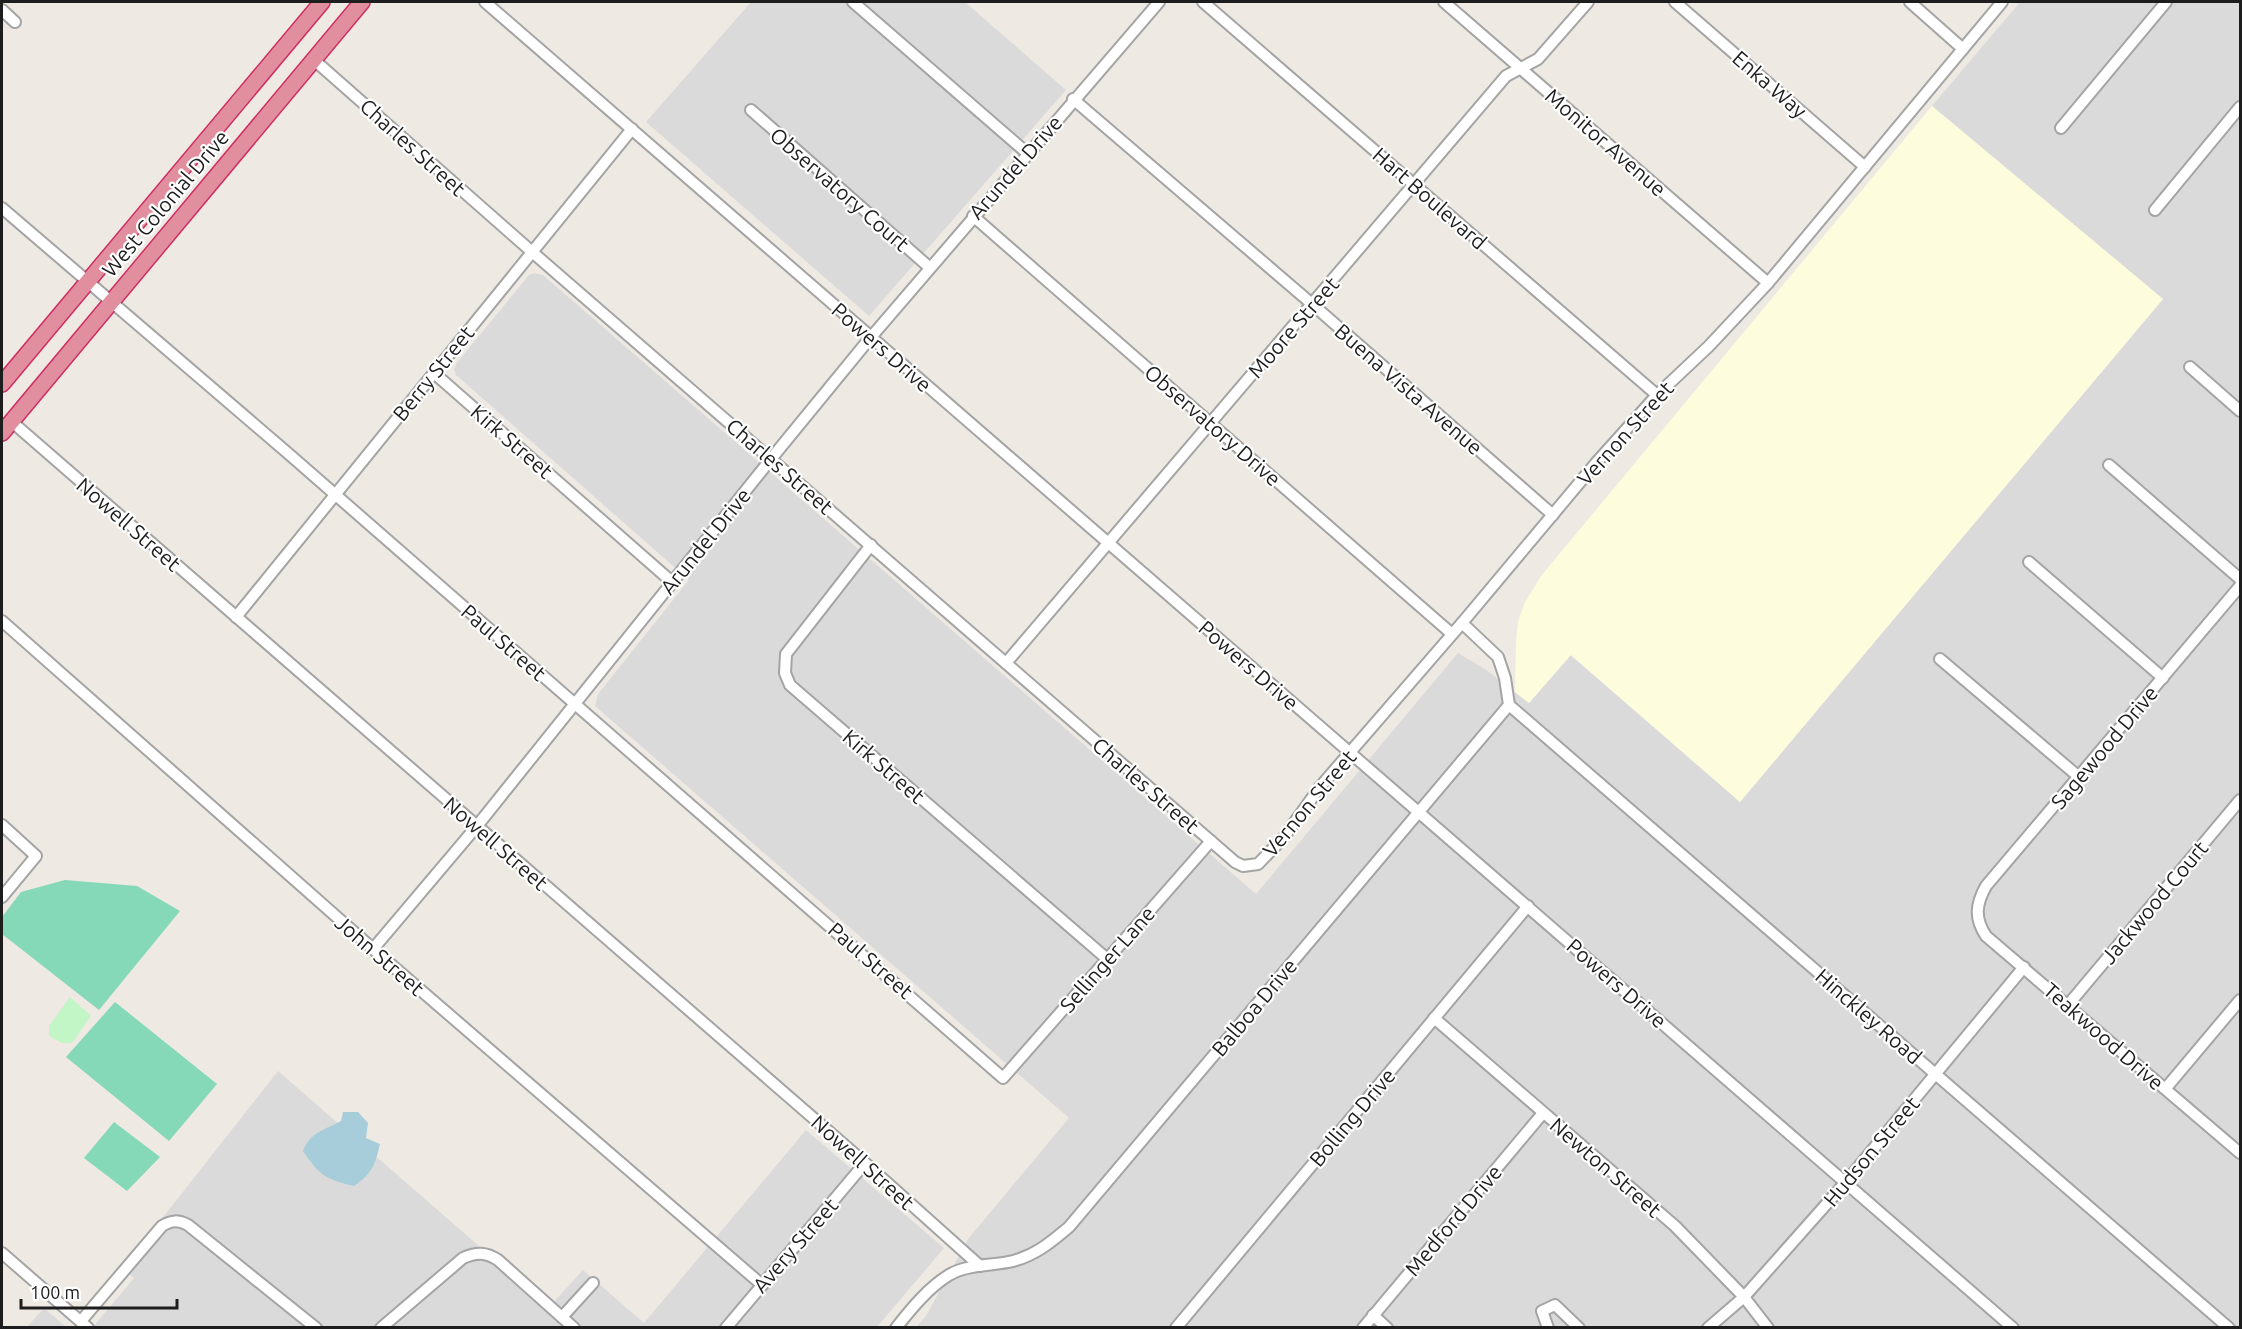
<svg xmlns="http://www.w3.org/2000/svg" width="2242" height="1329" font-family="Ubuntu,sans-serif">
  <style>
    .residential { fill: #dbdada }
    .education { fill: #fdfddd }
    .park { fill: #c2f6c6 }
    .pitch { fill: #85d8b8 }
    .water { fill: #a6cdd9 }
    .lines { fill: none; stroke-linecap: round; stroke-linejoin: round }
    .minor-casing { stroke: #a4a4a4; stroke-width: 14 }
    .highway-casing { stroke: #ce2e65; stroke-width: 18 }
    .minor { stroke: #fff; stroke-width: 10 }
    .highway { stroke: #e18f9e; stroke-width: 15 }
    .labels { text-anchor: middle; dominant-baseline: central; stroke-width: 4.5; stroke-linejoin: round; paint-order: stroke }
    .street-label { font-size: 21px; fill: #1d1d1d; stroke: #fff }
  </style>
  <rect width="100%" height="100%" fill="#eeeae3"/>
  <g class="residential">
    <polygon points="751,2 965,2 1066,90 869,316 646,122"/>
    <polygon points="2020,2 2240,2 2240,1327 916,1327 926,1316 968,1239 1069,1118 595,706 598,694 689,580 456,375 454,370 456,364 529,275 534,273 543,275 1256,894 1458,653 1485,669 1529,703 1570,655 1740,802 2163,299 1932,106"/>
    <polygon points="278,1071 549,1307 583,1270 644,1323 806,1130 944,1248 877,1327 92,1328 134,1278 123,1268"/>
    <polygon points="44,1308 66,1327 27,1327"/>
  </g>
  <polygon class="education" points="1932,106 2163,299 1740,802 1571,655 1529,703 1515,692 1516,642 1518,622 1524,604 1541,576"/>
  <polygon class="park" points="70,997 91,1016 72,1043 62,1043 49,1036 49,1026"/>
  <g class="pitch">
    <polygon points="65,880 137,886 180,911 99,1010 2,934 2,917 21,892"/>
    <polygon points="115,1002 217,1084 169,1141 66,1057"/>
    <polygon points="114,1122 160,1157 127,1191 84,1158"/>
  </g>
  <path class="water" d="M343,1112H358L368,1123L366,1138L380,1144C375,1165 372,1174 354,1186C325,1179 319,1175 303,1151C310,1132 325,1130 341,1121Z"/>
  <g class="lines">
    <g class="minor-casing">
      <g id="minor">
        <polyline points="485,2 2013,1328"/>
        <polyline points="853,2 1027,153"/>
        <polyline points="1203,2 1657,395"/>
        <polyline points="1444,2 1768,283"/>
        <polyline points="1675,2 1865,167"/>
        <polyline points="1910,2 1963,49"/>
        <polyline points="2,10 15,22"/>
        <polyline points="313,59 531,251 1235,862 1243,866 1258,864 1284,837 1320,787 1462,623 1596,463 1657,395 1709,346 1768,283 2002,2"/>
        <polyline points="1073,99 1312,304 1553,515"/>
        <polyline points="751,110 929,267"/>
        <polyline points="2061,128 2166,2"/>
        <polyline points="2,208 290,455 1003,1078 1211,841"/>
        <polyline points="2155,210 2240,107"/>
        <polyline points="973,216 1452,634"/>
        <polyline points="2190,367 2240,411"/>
        <polyline points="434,373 672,582"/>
        <polyline points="11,421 865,1163 980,1266"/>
        <polyline points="2109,465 2240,579"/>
        <polyline points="871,545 786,654 785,673 790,685 1106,958"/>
        <polyline points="2029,562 2163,678"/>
        <path d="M2240,586L1986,886C1976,904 1974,918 1986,936L2240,1153"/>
        <polyline points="236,617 632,129"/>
        <polyline points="2,621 373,949 761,1284"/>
        <polyline points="1940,659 2079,777"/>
        <polyline points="1006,663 1506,76 1538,59 1588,2"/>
        <polyline points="1509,705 2229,1328"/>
        <polyline points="2,825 36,856 2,897"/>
        <polyline points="373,949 477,826 771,459 866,343 1159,2"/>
        <polyline points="2068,1005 2240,800"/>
        <polyline points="1434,1018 1675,1226 1744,1297 1768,1328"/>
        <polyline points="2166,1088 2240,1000"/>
        <polyline points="2,1253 88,1328"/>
        <polyline points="1373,1315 1387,1328"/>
        <polyline points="562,1317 593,1283"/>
        <path d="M81,1321L162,1226C172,1220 178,1220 188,1225L316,1328"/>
        <path d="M381,1328L463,1258C476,1252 486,1252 498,1260L574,1328"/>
        <polyline points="726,1328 865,1163"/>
        <path d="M896,1328C911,1309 929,1287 949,1275C967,1264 993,1266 1013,1261C1036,1255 1051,1242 1069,1227L1509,705L1505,678L1498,657L1462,623"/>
        <polyline points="1176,1328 1528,906"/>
        <polyline points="1363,1328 1543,1113"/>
        <polyline points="1548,1328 1542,1311 1555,1305 1579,1328"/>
        <polyline points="1708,1328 1744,1297 1846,1182 2024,967"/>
      </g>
    </g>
    <g class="highway-casing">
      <g id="highway">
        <polyline points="2,384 322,2"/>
        <polyline points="2,433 362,2"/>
      </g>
    </g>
    <use href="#minor" class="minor"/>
    <use href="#highway" class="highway"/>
  </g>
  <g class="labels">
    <g class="street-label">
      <text transform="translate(1770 84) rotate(41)">Enka Way</text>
      <text transform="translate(1606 142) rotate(41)">Monitor Avenue</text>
      <text transform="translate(413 147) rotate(42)">Charles Street</text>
      <text transform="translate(1015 167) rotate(-49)">Arundel Drive</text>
      <text transform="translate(840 189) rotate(41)">Observatory Court</text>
      <text transform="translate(1430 198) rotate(41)">Hart Boulevard</text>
      <text transform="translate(165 203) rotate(-50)">West Colonial Drive</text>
      <text transform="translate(1293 327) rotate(-49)">Moore Street</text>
      <text transform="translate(882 347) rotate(41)">Powers Drive</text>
      <text transform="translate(433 373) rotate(-51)">Berry Street</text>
      <text transform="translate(1409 389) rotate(41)">Buena Vista Avenue</text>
      <text transform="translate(1213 425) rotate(41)">Observatory Drive</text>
      <text transform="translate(1625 433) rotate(-48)">Vernon Street</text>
      <text transform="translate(512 441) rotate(41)">Kirk Street</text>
      <text transform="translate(780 466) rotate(41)">Charles Street</text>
      <text transform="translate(129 524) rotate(41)">Nowell Street</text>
      <text transform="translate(705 541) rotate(-51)">Arundel Drive</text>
      <text transform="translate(504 642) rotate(41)">Paul Street</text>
      <text transform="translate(1249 665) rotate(41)">Powers Drive</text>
      <text transform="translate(2104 747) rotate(-50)">Sagewood Drive</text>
      <text transform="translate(884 766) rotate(41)">Kirk Street</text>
      <text transform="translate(1146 785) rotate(41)">Charles Street</text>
      <text transform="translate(1309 803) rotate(-50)">Vernon Street</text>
      <text transform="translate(496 843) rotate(41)">Nowell Street</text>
      <text transform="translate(2154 902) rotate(-50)">Jackwood Court</text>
      <text transform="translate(380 955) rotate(41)">John Street</text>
      <text transform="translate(1107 959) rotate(-49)">Sellinger Lane</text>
      <text transform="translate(871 960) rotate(41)">Paul Street</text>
      <text transform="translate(1617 983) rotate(41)">Powers Drive</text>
      <text transform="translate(1254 1007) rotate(-50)">Balboa Drive</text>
      <text transform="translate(1869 1016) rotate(41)">Hinckley Road</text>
      <text transform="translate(2104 1036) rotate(41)">Teakwood Drive</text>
      <text transform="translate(1352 1117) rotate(-50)">Bolling Drive</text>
      <text transform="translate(1871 1151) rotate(-50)">Hudson Street</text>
      <text transform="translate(863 1162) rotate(42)">Nowell Street</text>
      <text transform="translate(1606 1167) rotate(41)">Newton Street</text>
      <text transform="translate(1453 1220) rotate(-50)">Medford Drive</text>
      <text transform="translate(795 1245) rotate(-49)">Avery Street</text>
    </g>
  </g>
  <rect width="2242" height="1329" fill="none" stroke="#1d1d1d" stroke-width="6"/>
  <path d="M21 1299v9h156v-9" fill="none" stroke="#1d1d1d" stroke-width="3"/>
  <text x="30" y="1299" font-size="18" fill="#1d1d1d" stroke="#ffffff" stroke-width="4.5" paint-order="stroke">100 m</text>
</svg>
